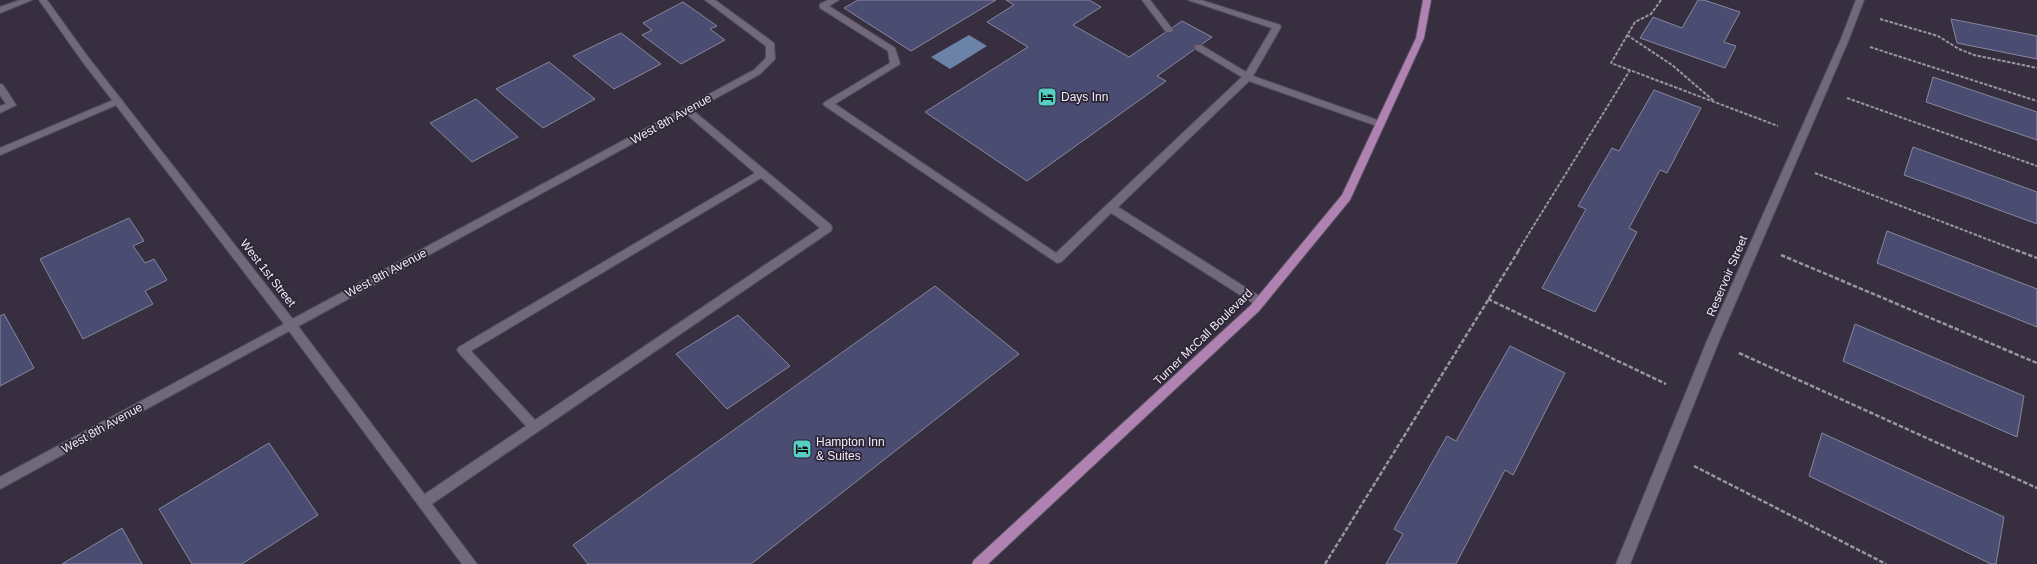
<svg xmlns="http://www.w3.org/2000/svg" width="2037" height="564" font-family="Helvetica,sans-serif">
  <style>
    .water { fill: #6b83a6 }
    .building { fill: #4b4c71; stroke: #86889d }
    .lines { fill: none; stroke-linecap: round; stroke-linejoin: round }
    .service-casing { stroke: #544e5d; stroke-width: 2 }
    .minor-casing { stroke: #544e5d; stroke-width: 2 }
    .tertiary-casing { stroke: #544e5d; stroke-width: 2 }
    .primary-casing { stroke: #544e5d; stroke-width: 2 }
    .path-far1 { stroke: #9a93a1; stroke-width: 2; stroke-dasharray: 3.5 1.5; stroke-linecap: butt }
    .path { stroke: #9a93a1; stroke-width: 2.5; stroke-dasharray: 4.5 2; stroke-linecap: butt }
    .service { fill: #71687b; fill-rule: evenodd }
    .minor { fill: #71687b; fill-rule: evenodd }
    .tertiary { fill: #71687b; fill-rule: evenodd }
    .primary { fill: #b082b1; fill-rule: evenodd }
    .labels { text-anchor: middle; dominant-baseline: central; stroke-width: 3.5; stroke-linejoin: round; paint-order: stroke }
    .poi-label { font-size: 12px; fill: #efeaf5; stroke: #2d2536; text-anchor: start }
    .street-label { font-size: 12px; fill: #efeaf5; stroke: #2d2536 }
  </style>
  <rect width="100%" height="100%" fill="#372f40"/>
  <polygon class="water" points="969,35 987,46 950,69 931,57"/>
  <g class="building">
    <polygon points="858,0 996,0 911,51 844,8"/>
    <polygon points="1006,0 1089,0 1101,7 1073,25 1129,57 1182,21 1212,37 1157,76 1166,81 1027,181 925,112 1028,47 987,22 1014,5"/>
    <polygon points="1698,0 1704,0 1740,12 1724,42 1736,46 1725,68 1640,38 1653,17 1682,28"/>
    <polygon points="683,2 717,26 710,29 725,40 681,64 642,35 652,30 643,23"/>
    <polygon points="1951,19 2037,36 2037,59 1957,43"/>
    <polygon points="621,33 661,64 614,89 573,56"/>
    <polygon points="549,62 595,99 543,128 496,89"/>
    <polygon points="1933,77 2037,112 2037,140 1926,102"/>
    <polygon points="1654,90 1701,108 1667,173 1660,170 1629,228 1637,232 1595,312 1542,288 1586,209 1578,206 1612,148 1619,151"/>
    <polygon points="476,99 518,137 472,162 430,123"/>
    <polygon points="1913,147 2037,192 2037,224 1904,175"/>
    <polygon points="129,218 144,241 133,246 145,263 154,259 167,280 145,291 153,304 83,339 40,259"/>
    <polygon points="1887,231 2037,289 2037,327 1877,263"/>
    <polygon points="935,286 1019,354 751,564 588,564 573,545"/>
    <polygon points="4,314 34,368 0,386 0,316"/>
    <polygon points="738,315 790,366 727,409 676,354"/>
    <polygon points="1855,324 2024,396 2017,437 1843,361"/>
    <polygon points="1510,346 1565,373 1513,475 1505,470 1456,564 1386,564 1403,534 1394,529 1447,436 1456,441"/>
    <polygon points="1822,433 2004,517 1996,564 1991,564 1809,476"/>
    <polygon points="269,443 318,515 242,564 192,564 159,509"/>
    <polygon points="122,528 142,564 62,564"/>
  </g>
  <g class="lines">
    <g class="service-casing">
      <g id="service">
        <polygon points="20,0 32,0 0,13 0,7"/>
        <polygon points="828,0 839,0 829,6 895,48 900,64 835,104 1056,253 1242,77 1195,49 1195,45 1201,45 1246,72 1272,28 1188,0 1201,0 1280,25 1281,27 1253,76 1383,122 1385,124 1380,127 1377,126 1249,81 1118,207 1264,299 1266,302 1264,305 1256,305 1111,213 1061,262 1057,263 825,106 823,104 825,102 890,63 888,51 820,8 820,4"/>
        <polygon points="1142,0 1150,0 1173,30 1172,32 1166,32"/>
        <polygon points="0,84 3,85 16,105 0,113 0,106 6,104 0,95"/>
        <polygon points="118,98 121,99 123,101 121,103 0,155 0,148"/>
        <path d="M687,107L690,108L831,225L832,228L831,231L429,506L424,508L419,506L418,502L419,498L526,426L459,353L457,350L459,347L755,173L684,112L682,110ZM761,178L820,228L535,420L471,351Z"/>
      </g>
    </g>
    <g class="minor-casing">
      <g id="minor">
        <polygon points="705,0 715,0 774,43 775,59 760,74 295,328 287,328 285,325 287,322 754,70 766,58 766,46"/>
        <polygon points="1856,0 1864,0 1849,39 1719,341 1630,564 1616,564 1707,341 1841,39"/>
      </g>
    </g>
    <g class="tertiary-casing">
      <polygon id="tertiary" points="39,0 47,0 88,57 295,322 477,564 462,564 289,331 0,489 0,477 284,324 82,61"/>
    </g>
    <g class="primary-casing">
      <polygon id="primary" points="1423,0 1431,0 1424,38 1350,200 1259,311 988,564 972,564 974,560 1251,305 1342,195 1416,38"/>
    </g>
    <g class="path-far1">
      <polyline points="1661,0 1651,14 1635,22 1611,63 1778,126"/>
      <polyline points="1880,19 1938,36 1959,49 1974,55 2037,68"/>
      <polyline points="1627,35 1672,65 1714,101"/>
      <polyline points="1870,47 2037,101"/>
      <polyline points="1847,98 2037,166"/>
      <polyline points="1815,173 2018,251"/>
      <polyline points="1518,251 1630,70"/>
    </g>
    <g class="path">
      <polyline points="2016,250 2037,258"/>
      <polyline points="1781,255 2037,363"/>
      <polyline points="1488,299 1666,384"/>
      <polyline points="1739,353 2037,488"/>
      <polyline points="1694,466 1886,564"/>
      <polyline points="1325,564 1519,250"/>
    </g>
    <use href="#service" class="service"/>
    <use href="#minor" class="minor"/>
    <use href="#tertiary" class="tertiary"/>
    <use href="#primary" class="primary"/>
  </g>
  <defs>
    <g id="hotel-square" transform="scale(1)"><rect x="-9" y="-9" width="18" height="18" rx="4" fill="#56cec3" stroke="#2d2536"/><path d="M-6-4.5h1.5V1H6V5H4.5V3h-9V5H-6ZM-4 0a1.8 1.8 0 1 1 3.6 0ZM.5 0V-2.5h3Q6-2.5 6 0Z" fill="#111"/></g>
  </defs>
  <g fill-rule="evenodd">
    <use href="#hotel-square" x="1047" y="97"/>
    <use href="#hotel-square" x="802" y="449"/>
  </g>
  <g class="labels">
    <g class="poi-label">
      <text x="1061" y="97">Days Inn</text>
      <text x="816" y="442">Hampton Inn<tspan x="816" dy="14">&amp; Suites</tspan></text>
    </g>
    <g class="street-label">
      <text transform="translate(671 119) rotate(-29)">West 8th Avenue</text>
      <text transform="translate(268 273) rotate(52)">West 1st Street</text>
      <text transform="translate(386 273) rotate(-28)">West 8th Avenue</text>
      <text transform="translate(1727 276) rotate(-67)">Reservoir Street</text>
      <text transform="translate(1203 337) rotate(-44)">Turner McCall Boulevard</text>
      <text transform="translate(102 428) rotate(-29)">West 8th Avenue</text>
    </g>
  </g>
</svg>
